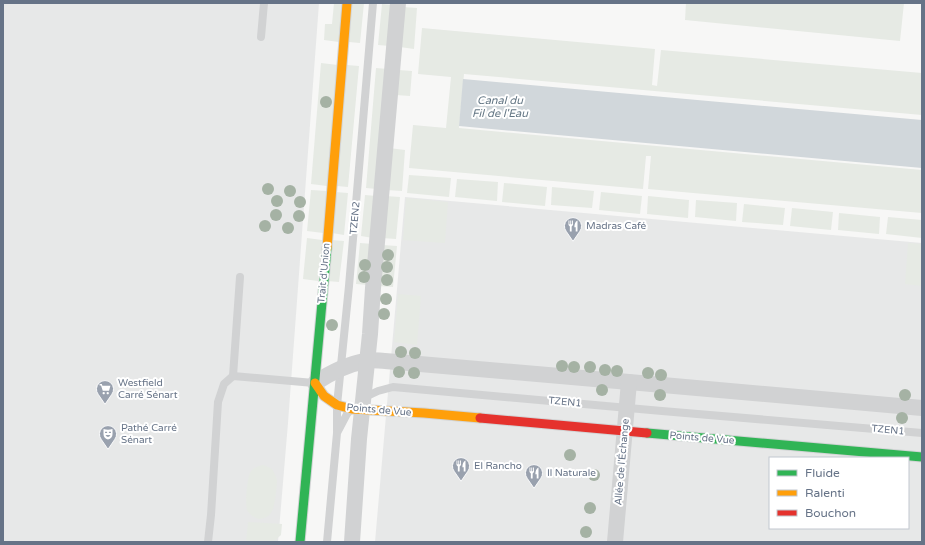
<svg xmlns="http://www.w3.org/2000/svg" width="925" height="545" font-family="'Varela Round',sans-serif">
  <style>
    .built { fill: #e7e8e8; fill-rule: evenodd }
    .green { fill: #e6eae4 }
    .water { fill: #d1d7db }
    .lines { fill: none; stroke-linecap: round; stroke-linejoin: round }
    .fast-casing { stroke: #d2d4d5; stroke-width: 11 }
    .slow-casing { stroke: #d2d4d5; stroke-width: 11 }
    .jam-casing { stroke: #d2d4d5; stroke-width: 11 }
    .lane { stroke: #d1d2d3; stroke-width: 8 }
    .street { stroke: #d1d2d3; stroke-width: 16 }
    .fast { stroke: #30b455; stroke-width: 9 }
    .slow { stroke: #ff9f0a; stroke-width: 9 }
    .jam { stroke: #e5322d; stroke-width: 9 }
    .tree { fill: #a5b2a4 }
    .labels { text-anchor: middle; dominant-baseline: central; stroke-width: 4; stroke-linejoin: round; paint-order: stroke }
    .street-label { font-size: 10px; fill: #667387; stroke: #fff }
    .poi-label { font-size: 10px; fill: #667387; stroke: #fff; text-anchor: start }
    .water-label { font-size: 11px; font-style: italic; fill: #627583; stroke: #fff }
  </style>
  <rect width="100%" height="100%" fill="#f7f7f6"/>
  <g class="built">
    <polygon points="3,3 319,3 288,423 278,542 3,542"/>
    <path d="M405,197L922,243V542H375ZM770,458H908V528H770Z"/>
  </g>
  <g class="green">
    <polygon points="334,3 343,3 339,42 324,40 325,24 332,24"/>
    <polygon points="352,3 364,3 360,43 349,42"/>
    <polygon points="686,3 904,3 900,41 685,20"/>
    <polygon points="382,4 393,5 390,46 378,45"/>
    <polygon points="403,7 417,8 414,49 400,47"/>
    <polygon points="422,28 655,49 652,85 657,86 661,50 922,73 922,115 464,74 459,128 922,170 922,213 648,189 651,156 646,156 643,189 409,168 413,125 446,128 451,77 418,74"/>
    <polygon points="321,63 338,65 327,186 311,184"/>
    <polygon points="347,65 359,66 348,187 337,186"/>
    <polygon points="376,68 388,69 377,189 366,188"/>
    <polygon points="398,70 412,71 410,96 396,95"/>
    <polygon points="389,148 405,150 402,191 386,190"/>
    <polygon points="409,175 451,178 449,197 407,193"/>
    <polygon points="457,179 498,182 497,201 455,197"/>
    <polygon points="504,183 547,187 545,206 502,202"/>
    <polygon points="552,187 594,191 592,208 551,205"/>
    <polygon points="311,190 327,191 323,233 307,231"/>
    <polygon points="335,192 348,193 344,235 332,233"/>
    <polygon points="601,192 642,196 640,214 599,210"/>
    <polygon points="365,195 377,196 373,238 361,236"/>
    <polygon points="385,196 400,197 396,239 382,238"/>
    <polygon points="648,196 689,200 688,218 647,214"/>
    <polygon points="406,198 448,202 445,243 403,240"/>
    <polygon points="696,200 737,203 736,221 695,217"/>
    <polygon points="744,204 785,208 783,225 742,222"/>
    <polygon points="792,208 833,212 831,230 790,226"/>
    <polygon points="839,213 880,217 879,234 838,230"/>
    <polygon points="888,217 922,220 922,238 886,234"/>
    <polygon points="307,238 322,240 318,281 303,279"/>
    <polygon points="331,240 344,241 339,282 327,281"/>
    <polygon points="360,243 373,244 369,285 356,284"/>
    <polygon points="908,243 922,244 922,286 905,284"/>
    <polygon points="382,245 397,246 393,287 377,286"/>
    <polygon points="398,294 421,296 417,345 394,342"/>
    <path d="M263,465C266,466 269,467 272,469C274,472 276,477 277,480C277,486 275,506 272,511C270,516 264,519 259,519C254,518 249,514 247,510C245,502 247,480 250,473C253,468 258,466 263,465Z"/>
    <polygon points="248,522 282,524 281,535 273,542 246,542"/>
  </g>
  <polygon class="water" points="463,79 922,120 922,168 459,126"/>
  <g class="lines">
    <g class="fast-casing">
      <g id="fast">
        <polyline points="647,433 922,457"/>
        <polyline points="300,542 327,248"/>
      </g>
    </g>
    <g class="slow-casing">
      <g id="slow">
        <polyline points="327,248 347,3"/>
        <polyline points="315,383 324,396 337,405 352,409 424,413 480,418"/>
      </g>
    </g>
    <g class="jam-casing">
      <polyline id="jam" points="480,418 647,433"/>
    </g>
    <g class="lane">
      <polyline points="261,37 264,3"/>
      <polyline points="233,376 314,383"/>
      <polyline points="363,398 378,391 393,387 662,411 922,433"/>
      <polyline points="337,431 337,405 349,286 373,3"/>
      <polyline points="208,542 211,515 218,402 224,384 233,376 240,277"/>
      <polyline points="327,542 337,433 347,414 350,410"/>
    </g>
    <g class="street">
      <path d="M315,383C330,373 348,364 366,361C372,359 379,361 385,361L629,382L922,408"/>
      <polyline points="352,542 359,439 370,334 373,288 398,3"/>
      <polyline points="615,542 629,382"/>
    </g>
    <use href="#fast" class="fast"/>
    <use href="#slow" class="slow"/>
    <use href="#jam" class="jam"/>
  </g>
  <g class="tree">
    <circle cx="326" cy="102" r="6"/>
    <circle cx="268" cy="189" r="6"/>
    <circle cx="290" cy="191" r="6"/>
    <circle cx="277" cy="201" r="6"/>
    <circle cx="300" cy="202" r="6"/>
    <circle cx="276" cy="215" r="6"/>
    <circle cx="299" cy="216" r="6"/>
    <circle cx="265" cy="226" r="6"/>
    <circle cx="288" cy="228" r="6"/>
    <circle cx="388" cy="255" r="6"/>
    <circle cx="365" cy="265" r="6"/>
    <circle cx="387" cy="267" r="6"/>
    <circle cx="364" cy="277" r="6"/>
    <circle cx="387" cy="280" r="6"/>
    <circle cx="386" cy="299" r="6"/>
    <circle cx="384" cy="314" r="6"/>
    <circle cx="332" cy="325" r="6"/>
    <circle cx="401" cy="352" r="6"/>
    <circle cx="415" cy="353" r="6"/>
    <circle cx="562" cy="366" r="6"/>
    <circle cx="574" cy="367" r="6"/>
    <circle cx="590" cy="367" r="6"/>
    <circle cx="605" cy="370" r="6"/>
    <circle cx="617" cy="371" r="6"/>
    <circle cx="399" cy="372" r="6"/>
    <circle cx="414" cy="373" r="6"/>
    <circle cx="648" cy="373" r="6"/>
    <circle cx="661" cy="375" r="6"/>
    <circle cx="602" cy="390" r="6"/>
    <circle cx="660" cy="395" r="6"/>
    <circle cx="905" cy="395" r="6"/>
    <circle cx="902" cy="418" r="6"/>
    <circle cx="570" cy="455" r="6"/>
    <circle cx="594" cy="475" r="6"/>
    <circle cx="590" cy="508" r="6"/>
    <circle cx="586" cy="532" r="6"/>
  </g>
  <defs>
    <g id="restaurant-pin" transform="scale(0.9)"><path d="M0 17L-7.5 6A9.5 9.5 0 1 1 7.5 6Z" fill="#99a1ae" stroke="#fff"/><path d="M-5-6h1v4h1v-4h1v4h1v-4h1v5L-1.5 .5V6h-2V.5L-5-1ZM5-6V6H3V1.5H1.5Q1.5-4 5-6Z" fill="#fff"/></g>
    <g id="supermarket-pin" transform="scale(0.9)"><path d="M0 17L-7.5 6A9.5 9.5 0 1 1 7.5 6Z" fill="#99a1ae" stroke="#fff"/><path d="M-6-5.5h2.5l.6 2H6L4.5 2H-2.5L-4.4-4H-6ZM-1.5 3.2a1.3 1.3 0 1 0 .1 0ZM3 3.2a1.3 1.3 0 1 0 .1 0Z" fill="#fff"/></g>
    <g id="theatre-pin" transform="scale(0.9)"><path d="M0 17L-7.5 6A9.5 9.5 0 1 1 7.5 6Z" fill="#99a1ae" stroke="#fff"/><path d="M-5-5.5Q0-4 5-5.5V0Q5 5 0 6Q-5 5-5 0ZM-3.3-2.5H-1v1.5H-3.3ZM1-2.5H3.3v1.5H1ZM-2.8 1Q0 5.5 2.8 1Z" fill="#fff"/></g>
  </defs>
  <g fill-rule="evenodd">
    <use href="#restaurant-pin" x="573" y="226"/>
    <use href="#supermarket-pin" x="105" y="389"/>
    <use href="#theatre-pin" x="108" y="434"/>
    <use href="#restaurant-pin" x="461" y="466"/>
    <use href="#restaurant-pin" x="534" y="473"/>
  </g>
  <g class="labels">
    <g class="street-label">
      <text transform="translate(355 218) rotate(-85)">TZEN2</text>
      <text transform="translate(324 273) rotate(-85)">Trait d'Union</text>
      <text transform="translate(565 402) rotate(5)">TZEN1</text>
      <text transform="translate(379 410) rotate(5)">Points de Vue</text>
      <text transform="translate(888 430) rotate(5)">TZEN1</text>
      <text transform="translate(702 438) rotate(5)">Points de Vue</text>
      <text transform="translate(622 462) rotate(-85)">Allée de l'Échange</text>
    </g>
    <g class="poi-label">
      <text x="586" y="226">Madras Café</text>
      <text x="118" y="383">Westfield<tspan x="118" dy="12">Carré Sénart</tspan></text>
      <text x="121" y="428">Pathé Carré<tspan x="121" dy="12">Sénart</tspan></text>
      <text x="474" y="466">El Rancho</text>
      <text x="547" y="473">Il Naturale</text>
    </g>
    <g class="water-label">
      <text x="500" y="100">Canal du<tspan x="500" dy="13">Fil de l'Eau</tspan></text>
    </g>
  </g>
  <rect width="925" height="545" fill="none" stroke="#667387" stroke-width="8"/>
  <rect x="769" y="457" width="140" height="72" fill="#ffffff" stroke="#c2c7cf"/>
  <rect x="777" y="470" width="20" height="6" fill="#30b455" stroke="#c2c7cf"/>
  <text x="805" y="477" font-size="12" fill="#667387">Fluide</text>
  <rect x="777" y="490" width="20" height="6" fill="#ff9f0a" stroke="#c2c7cf"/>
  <text x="805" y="497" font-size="12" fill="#667387">Ralenti</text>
  <rect x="777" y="510" width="20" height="6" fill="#e5322d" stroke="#c2c7cf"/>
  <text x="805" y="517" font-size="12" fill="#667387">Bouchon</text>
</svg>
